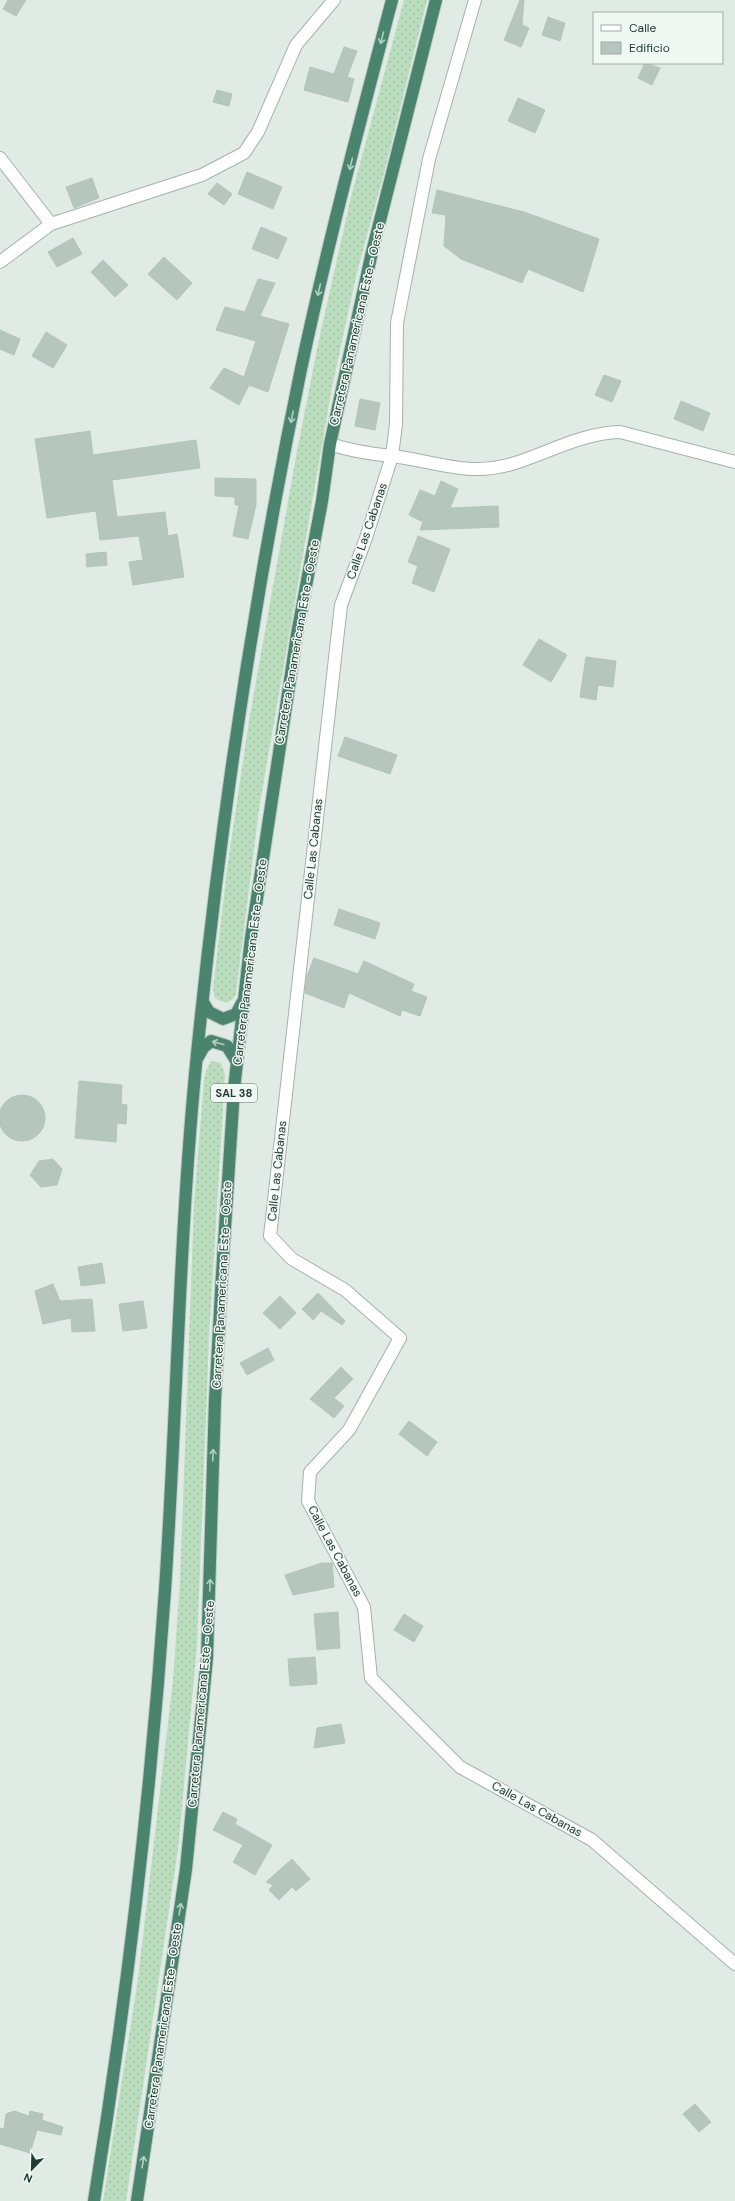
<svg xmlns="http://www.w3.org/2000/svg" width="735" height="2201" font-family="'DM Sans',sans-serif">
  <style>
    .grass { fill: url(#grass-dots) }
    .building { fill: #b5c6bd; stroke: #b2c5bb }
    .lines { fill: none; stroke-linecap: round; stroke-linejoin: round }
    .minor-casing { stroke: #a3b3ab; stroke-width: 14 }
    .trunk-casing { stroke: #c1c8c5; stroke-width: 14 }
    .minor { stroke: #fff; stroke-width: 12 }
    .trunk { stroke: #48846e; stroke-width: 12 }
    .oneway { stroke: #b5cfc4 }
    .labels { text-anchor: middle; dominant-baseline: central; stroke-width: 3; stroke-linejoin: round; paint-order: stroke }
    .shield { fill: #f0f8f3; stroke: #5f746b; stroke-width: 1 }
    .shield-label { font-size: 11px; font-weight: bold; fill: #213b31 }
    .street-label { font-size: 12px; fill: #213b31; stroke: #f0f8f3 }
  </style>
  <defs>
    <pattern id="grass-dots" width="8" height="8" patternUnits="userSpaceOnUse"><rect width="8" height="8" fill="#b9ddbd"/><path d="M2 2h.1M6 6h.1" fill="none" stroke="#9fbfa3" stroke-width="1.8" stroke-linecap="round"/></pattern>
  </defs>
  <rect width="100%" height="100%" fill="#e0ebe5"/>
  <g class="grass">
    <path d="M404,0H427L384,173L357,272L332,387L259,809L236,993C232,1004 224,1004 215,998L213,989L228,862L249,721L296,457L318,344L351,197Z"/>
    <polygon points="211,1061 221,1063 225,1075 209,1337 197,1646 178,1849 126,2201 103,2201 138,1979 173,1680 180,1583 194,1204 204,1080 206,1071"/>
  </g>
  <g class="building">
    <polygon points="8,0 26,0 16,16 3,9"/>
    <polygon points="520,0 524,0 522,25 529,28 521,47 504,40"/>
    <polygon points="548,17 565,23 560,41 542,35"/>
    <polygon points="344,47 357,51 347,77 354,79 348,102 304,90 310,67 334,74"/>
    <polygon points="645,63 660,68 652,85 638,78"/>
    <polygon points="217,90 232,94 229,106 213,102"/>
    <polygon points="518,98 545,110 535,133 508,121"/>
    <polygon points="247,172 282,187 273,209 238,194"/>
    <polygon points="92,178 99,198 74,208 66,187"/>
    <polygon points="217,183 232,194 224,205 208,194"/>
    <polygon points="437,190 524,212 599,239 583,292 528,269 522,283 461,259 444,246 446,215 432,213"/>
    <polygon points="261,227 287,238 278,259 252,249"/>
    <polygon points="73,238 82,254 57,267 48,252"/>
    <polygon points="164,257 192,283 177,300 148,274"/>
    <polygon points="103,260 128,285 115,297 91,272"/>
    <polygon points="258,279 275,283 260,316 289,324 268,392 249,385 239,405 210,388 224,368 244,377 256,341 216,330 225,307 245,312"/>
    <polygon points="0,330 20,339 14,355 0,349"/>
    <polygon points="46,332 67,345 53,368 32,356"/>
    <polygon points="604,375 621,381 612,402 595,395"/>
    <polygon points="360,399 380,403 375,430 355,426"/>
    <polygon points="681,401 710,413 703,431 674,419"/>
    <polygon points="90,431 93,455 196,440 200,468 112,480 117,517 165,512 168,536 177,534 184,577 133,585 129,562 143,560 139,536 100,540 96,511 47,518 35,439"/>
    <polygon points="215,478 256,479 256,505 248,539 233,536 239,505 235,505 235,497 215,496"/>
    <polygon points="441,481 458,489 450,508 498,506 499,527 420,530 423,522 409,515 420,490 435,496"/>
    <polygon points="418,536 450,549 434,592 412,583 418,566 408,562"/>
    <polygon points="106,552 107,565 87,567 86,554"/>
    <polygon points="539,639 567,655 551,682 523,665"/>
    <polygon points="586,657 616,661 613,687 598,685 596,700 580,697"/>
    <polygon points="345,737 397,755 390,774 338,756"/>
    <polygon points="339,909 380,923 375,939 334,925"/>
    <polygon points="314,958 358,974 364,961 414,984 411,991 427,997 420,1016 402,1010 400,1016 349,993 344,1008 305,993 307,976"/>
    <polygon points="79,1081 122,1085 121,1104 127,1105 126,1124 117,1123 116,1142 75,1138"/>
    <circle cx="22" cy="1118" r="23"/>
    <polygon points="53,1159 62,1169 57,1185 41,1187 30,1175 39,1161"/>
    <polygon points="102,1263 105,1283 81,1286 78,1267"/>
    <polygon points="53,1284 60,1301 92,1299 95,1331 72,1332 71,1318 43,1324 35,1291"/>
    <polygon points="318,1293 345,1321 342,1325 321,1311 313,1320 302,1309"/>
    <polygon points="280,1296 296,1313 280,1329 263,1313"/>
    <polygon points="143,1301 147,1328 123,1331 119,1304"/>
    <polygon points="268,1348 274,1360 247,1375 240,1363"/>
    <polygon points="341,1367 353,1379 334,1398 344,1406 334,1418 310,1399"/>
    <polygon points="409,1421 437,1442 427,1456 399,1434"/>
    <polygon points="322,1563 332,1563 334,1587 293,1595 285,1575"/>
    <polygon points="338,1612 340,1648 317,1650 314,1614"/>
    <polygon points="404,1614 423,1626 414,1642 394,1630"/>
    <polygon points="315,1657 317,1684 290,1686 288,1659"/>
    <polygon points="341,1724 345,1743 314,1748 317,1728"/>
    <polygon points="223,1812 237,1819 235,1824 272,1845 255,1875 233,1862 243,1845 213,1830"/>
    <polygon points="292,1859 310,1879 296,1891 292,1887 279,1900 269,1890 273,1885 266,1882"/>
    <polygon points="695,2104 711,2122 699,2132 683,2114"/>
    <polygon points="14,2111 29,2116 30,2111 43,2114 42,2120 63,2127 61,2135 37,2130 30,2153 0,2144 0,2128 4,2129 6,2114"/>
  </g>
  <g class="lines">
    <g class="minor-casing">
      <g id="minor">
        <polyline points="475,0 429,159 397,323 396,424 392,456 366,538 341,605 270,1236 292,1259 345,1290 400,1338 349,1430 310,1472 308,1501 364,1607 371,1678 460,1767 592,1840 735,1964"/>
        <polyline points="0,158 51,224"/>
        <polyline points="0,262 51,224 202,175 244,153 258,132 296,45 334,0"/>
        <path d="M330,444C351,451 370,454 392,456C434,461 468,477 512,464C548,453 581,433 620,432L735,462"/>
      </g>
    </g>
    <g class="trunk-casing">
      <g id="trunk">
        <polyline points="203,1002 209,1012 223,1019 236,1014 242,1003"/>
        <polyline points="198,1057 203,1048 211,1041 227,1046 237,1062"/>
        <path d="M94,2201C127,1998 151,1795 165,1590C177,1412 179,1233 197,1054C220,825 254,596 301,369C327,246 360,122 392,0"/>
        <polyline points="137,2201 186,1869 207,1658 215,1400 222,1274 234,1089 251,938 297,634 322,501 330,444 372,252 436,0"/>
      </g>
    </g>
    <use href="#minor" class="minor"/>
    <use href="#trunk" class="trunk"/>
  </g>
  <defs><path id="oneway-shaft" d="M-6 0H5M1.5-3L5.5 0L1.5 3" fill="none" stroke-width="1.6" stroke-linecap="round" stroke-linejoin="round"/></defs>
  <g class="oneway">
    <use href="#oneway-shaft" transform="translate(382 38) rotate(104)"/>
    <use href="#oneway-shaft" transform="translate(351 164) rotate(104)"/>
    <use href="#oneway-shaft" transform="translate(319 290) rotate(103)"/>
    <use href="#oneway-shaft" transform="translate(292 417) rotate(101)"/>
    <use href="#oneway-shaft" transform="translate(218 1043) rotate(-165)"/>
    <use href="#oneway-shaft" transform="translate(213 1455) rotate(-88)"/>
    <use href="#oneway-shaft" transform="translate(210 1585) rotate(-88)"/>
    <use href="#oneway-shaft" transform="translate(180 1909) rotate(-81)"/>
    <use href="#oneway-shaft" transform="translate(143 2162) rotate(-81)"/>
  </g>
  <g class="labels">
    <rect class="shield" x="211" y="1084" width="46" height="18" rx="3"/>
    <g class="shield-label">
      <text x="234" y="1093">SAL 38</text>
    </g>
    <g class="street-label">
      <text transform="translate(357 324) rotate(-77)">Carretera Panamericana Este - Oeste</text>
      <text transform="translate(367 531) rotate(-71)">Calle Las Cabanas</text>
      <text transform="translate(297 642) rotate(-80)">Carretera Panamericana Este - Oeste</text>
      <text transform="translate(313 849) rotate(-84)">Calle Las Cabanas</text>
      <text transform="translate(250 962) rotate(-83)">Carretera Panamericana Este - Oeste</text>
      <text transform="translate(277 1171) rotate(-84)">Calle Las Cabanas</text>
      <text transform="translate(222 1285) rotate(-87)">Carretera Panamericana Este - Oeste</text>
      <text transform="translate(335 1551) rotate(62)">Calle Las Cabanas</text>
      <text transform="translate(201 1704) rotate(-85)">Carretera Panamericana Este - Oeste</text>
      <text transform="translate(537 1809) rotate(29)">Calle Las Cabanas</text>
      <text transform="translate(163 2026) rotate(-82)">Carretera Panamericana Este - Oeste</text>
    </g>
  </g>
  <rect x="593" y="12" width="130" height="52" fill="#f0f8f3" stroke="#9daca5"/>
  <rect x="601" y="25" width="20" height="6" fill="#ffffff" stroke="#9daca5"/>
  <text x="629" y="32" font-size="12" fill="#213b31">Calle</text>
  <rect x="601" y="42" width="20" height="12" fill="#b5c6bd" stroke="#9daca5"/>
  <text x="629" y="52" font-size="12" fill="#213b31">Edificio</text>
  <g transform="translate(32 2169) rotate(203)" stroke="#f0f8f3" stroke-width="3" paint-order="stroke">
  <path d="M0-3L7 15L0 10L-7 15Z" fill="#213b31"/>
  <text y="-6" font-size="11" font-weight="bold" text-anchor="middle" fill="#213b31">N</text>
  </g>
</svg>
